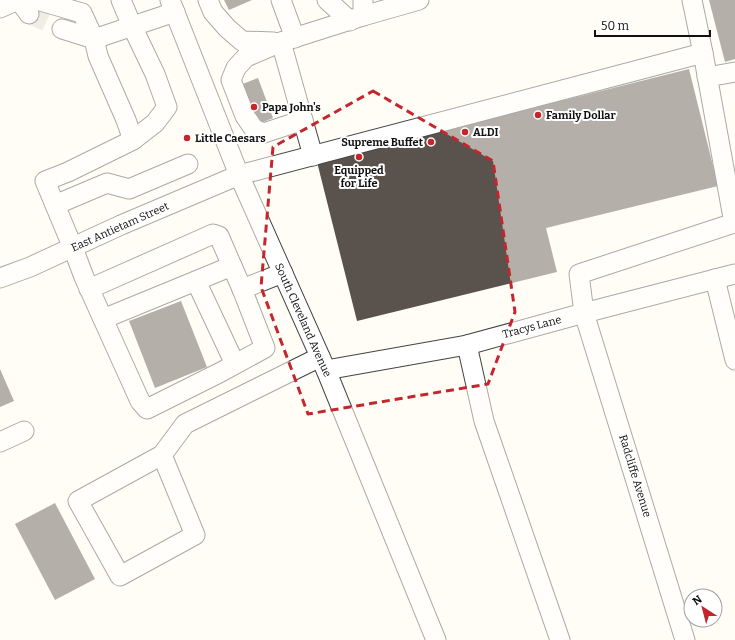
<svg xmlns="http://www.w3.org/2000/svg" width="735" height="640" font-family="Bitter,serif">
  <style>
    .building { fill: #5a524d }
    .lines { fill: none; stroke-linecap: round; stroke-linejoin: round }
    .minor-tunnel { stroke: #dbdad3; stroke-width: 19; stroke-dasharray: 19 10; stroke-linecap: butt }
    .minor-casing { stroke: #444; stroke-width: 21 }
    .minor { stroke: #fff; stroke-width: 19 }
    .marked { fill: none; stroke: #c4262e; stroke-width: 3; stroke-dasharray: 8 5; stroke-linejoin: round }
    .poi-dot { fill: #c4262e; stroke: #fff; stroke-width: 1.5 }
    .labels { text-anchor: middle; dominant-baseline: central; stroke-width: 4; stroke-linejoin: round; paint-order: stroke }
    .poi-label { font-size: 11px; font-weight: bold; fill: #111; stroke: #fff; text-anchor: start }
    .street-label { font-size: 11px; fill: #111; stroke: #fff }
  </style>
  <rect width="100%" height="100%" fill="#fffdf5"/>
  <g class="building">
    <polygon points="224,0 252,0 229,10"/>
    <polygon points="709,0 735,0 735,59 725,62"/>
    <polygon points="689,69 718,186 546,228 557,272 357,321 317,162"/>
    <polygon points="258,78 273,118 256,125 240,85"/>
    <polygon points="181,301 207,367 155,388 129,321"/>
    <polygon points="0,369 14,401 0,407"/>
    <polygon points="55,503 95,579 55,600 15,524"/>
  </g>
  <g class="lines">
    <polyline class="minor-tunnel" points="29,14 62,29"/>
    <g class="minor-casing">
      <g id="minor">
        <polyline points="19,0 29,14"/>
        <polyline points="37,0 82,13 94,39 98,56 126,120 133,140 68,172 45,181 73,248 84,277 140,401 147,409 221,372 265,348 242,289 283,273"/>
        <polyline points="121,0 132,26 155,74 167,107 155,123 133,140"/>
        <polyline points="170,0 239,175 326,370 436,640"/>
        <polyline points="208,0 213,12 227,28 242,41 274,42"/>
        <polyline points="281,0 295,38"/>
        <polyline points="327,0 350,21"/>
        <polyline points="363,0 363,16"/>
        <polyline points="692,0 703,53"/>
        <polyline points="0,8 18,0"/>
        <polyline points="62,29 94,39 175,12"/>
        <polyline points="281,42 313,156"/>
        <polyline points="707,77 735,72"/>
        <polyline points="303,120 264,133 254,129 245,116 231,80 236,68 246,57 281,42 363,16 419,0"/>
        <polyline points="55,205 107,183 129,189 188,164"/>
        <polyline points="0,278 30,267 121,225 239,175 703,53 734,223 579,274 584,313 685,640"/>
        <polyline points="715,279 735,360"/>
        <polyline points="196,281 235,364"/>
        <polyline points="89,289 213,234 219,236 242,289"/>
        <polyline points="103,319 232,266"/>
        <polyline points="467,345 484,421 560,640"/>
        <polyline points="326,370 467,345 584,313 735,274"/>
        <polyline points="0,442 24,431"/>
        <polyline points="162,455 195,535 120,576 78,501 162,455 185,424 320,357"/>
      </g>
    </g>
    <use href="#minor" class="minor"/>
  </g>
  <path d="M0 0H735V640H0ZM373,91L493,161L515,312L488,384L308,414L261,287L273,147Z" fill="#fffdf5" fill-opacity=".55" fill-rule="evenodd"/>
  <path class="marked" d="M373,91L493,161L515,312L488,384L308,414L261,287L273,147Z"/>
  <g class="poi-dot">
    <circle cx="254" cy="107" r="4"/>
    <circle cx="538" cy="115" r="4"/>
    <circle cx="465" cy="132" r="4"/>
    <circle cx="187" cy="138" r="4"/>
    <circle cx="431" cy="142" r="4"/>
    <circle cx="359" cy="157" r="4"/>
  </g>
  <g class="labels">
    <g class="poi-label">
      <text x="262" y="107">Papa John's</text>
      <text x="546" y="115">Family Dollar</text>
      <text x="473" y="132">ALDI</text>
      <text x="195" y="138">Little Caesars</text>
      <text x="423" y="142" text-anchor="end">Supreme Buffet</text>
      <text x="359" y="170" text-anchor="middle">Equipped<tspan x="359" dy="13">for Life</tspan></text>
    </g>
    <g class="street-label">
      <text transform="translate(120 227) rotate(-24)">East Antietam Street</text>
      <text transform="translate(303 320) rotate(66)">South Cleveland Avenue</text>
      <text transform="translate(532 327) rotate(-15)">Tracys Lane</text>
      <text transform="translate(635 476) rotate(73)">Radcliffe Avenue</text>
    </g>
  </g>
  <g transform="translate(703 608) rotate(324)"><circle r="19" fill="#ffffff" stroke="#a0a0a0"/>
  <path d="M0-3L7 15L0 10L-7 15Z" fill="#c4262e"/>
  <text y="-6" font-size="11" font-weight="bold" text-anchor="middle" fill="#111111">N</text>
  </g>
  <path d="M595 30v6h115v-6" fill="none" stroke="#111111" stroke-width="2"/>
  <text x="601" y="30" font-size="12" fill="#111111" stroke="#ffffff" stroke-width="3" paint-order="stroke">50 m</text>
</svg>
